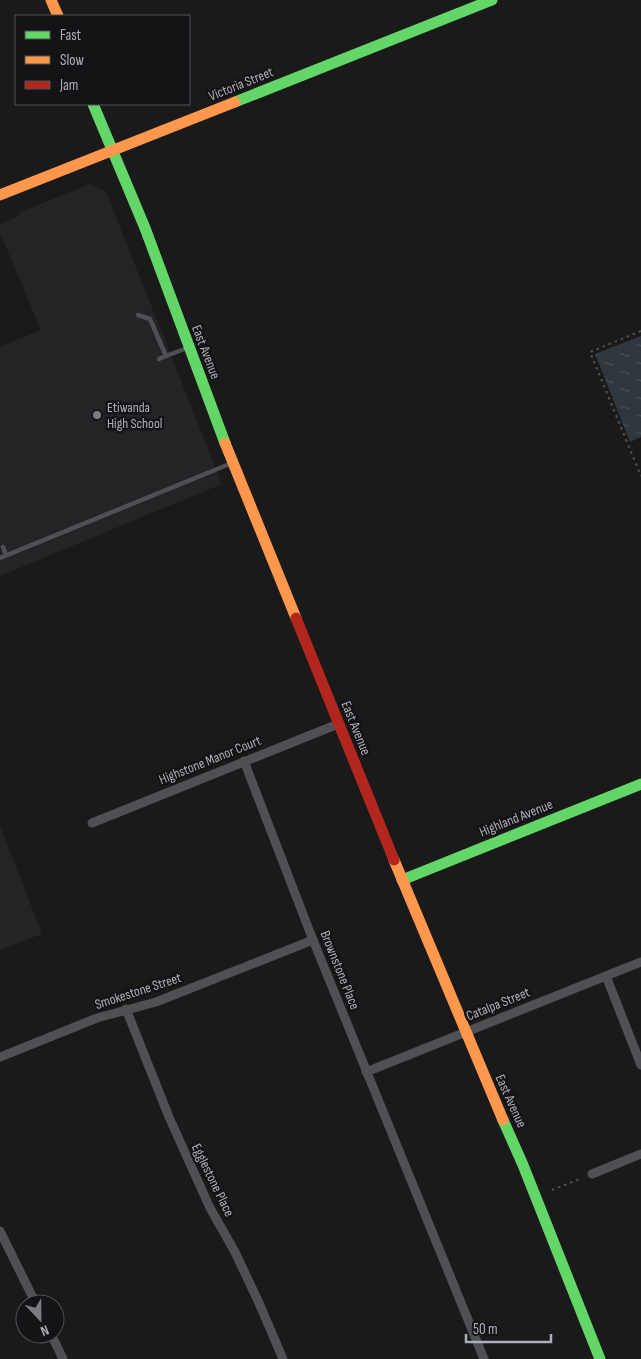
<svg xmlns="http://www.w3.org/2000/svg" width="641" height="1359" font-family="'Sofia Sans Condensed',sans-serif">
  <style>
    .built { fill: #242426 }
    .water { fill: url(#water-ripples) }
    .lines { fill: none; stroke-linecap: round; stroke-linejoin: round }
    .path { stroke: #505154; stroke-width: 2; stroke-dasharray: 2.5 4; stroke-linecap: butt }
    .lane { stroke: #4f5053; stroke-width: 4.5 }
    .street { stroke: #4f5053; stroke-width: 9 }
    .fast { stroke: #63d668; stroke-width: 11 }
    .slow { stroke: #ff974d; stroke-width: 11 }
    .jam { stroke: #b3261e; stroke-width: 11 }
    .poi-dot { fill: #7a7c82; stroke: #141416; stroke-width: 2 }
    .labels { text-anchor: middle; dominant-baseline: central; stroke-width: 5; stroke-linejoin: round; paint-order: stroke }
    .street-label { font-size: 14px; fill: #adb0ba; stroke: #141416 }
    .poi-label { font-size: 14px; fill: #adb0ba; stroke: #141416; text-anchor: start }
  </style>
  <defs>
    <pattern id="water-ripples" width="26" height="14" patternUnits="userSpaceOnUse" patternTransform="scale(1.25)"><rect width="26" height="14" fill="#30363d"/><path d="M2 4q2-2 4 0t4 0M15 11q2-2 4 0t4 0" fill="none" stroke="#4b5157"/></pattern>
  </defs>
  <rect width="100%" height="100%" fill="#1a1a1a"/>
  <g class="built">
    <polygon points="90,184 106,192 222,484 0,576 0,347 41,330 0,233 0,224 19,216 18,213"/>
    <polygon points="0,825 42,934 0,950"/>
  </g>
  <polygon class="water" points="641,336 641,437 630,442 595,354"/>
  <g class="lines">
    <g class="path">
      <polyline points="641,331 590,352 641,476"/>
      <polyline points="552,1190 582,1178"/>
    </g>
    <g class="lane">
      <polyline points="138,315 150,319 166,356 187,348"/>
      <polyline points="159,359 166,356"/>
      <polyline points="3,547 6,555"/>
      <polyline points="0,558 232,463"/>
    </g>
    <g class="street">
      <polyline points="244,761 313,940 484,1359"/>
      <polyline points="92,823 338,724"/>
      <polyline points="606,976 641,1065"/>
      <polyline points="126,1009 169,1117 210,1208 235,1252 259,1303 283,1359"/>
      <polyline points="0,1057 97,1018 156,1002 313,940"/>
      <polyline points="366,1072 641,962"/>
      <polyline points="592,1174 641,1154"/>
      <polyline points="0,1231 36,1304"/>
      <polyline points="51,1334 63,1359"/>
    </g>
    <g class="fast">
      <polyline points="235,102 492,0"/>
      <polyline points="93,104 145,228 225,443"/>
      <polyline points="402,880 641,784"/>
      <polyline points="503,1120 523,1165 600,1359"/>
    </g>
    <g class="slow">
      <polyline points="51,0 58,16"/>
      <polyline points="0,195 235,102"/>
      <polyline points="225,443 296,618"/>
      <polyline points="394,860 503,1120"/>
    </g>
    <polyline class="jam" points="296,618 394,860"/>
  </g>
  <circle class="poi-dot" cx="97" cy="415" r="5"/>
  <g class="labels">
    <g class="street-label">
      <text transform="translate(241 84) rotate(-22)">Victoria Street</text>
      <text transform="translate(206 352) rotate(69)">East Avenue</text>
      <text transform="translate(356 728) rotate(68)">East Avenue</text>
      <text transform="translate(210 760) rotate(-22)">Highstone Manor Court</text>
      <text transform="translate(516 818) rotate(-22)">Highland Avenue</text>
      <text transform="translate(340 970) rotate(68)">Brownstone Place</text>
      <text transform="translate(138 991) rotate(-18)">Smokestone Street</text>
      <text transform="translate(498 1004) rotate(-22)">Catalpa Street</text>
      <text transform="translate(511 1101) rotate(66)">East Avenue</text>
      <text transform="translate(213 1180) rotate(64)">Egglestone Place</text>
    </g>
    <g class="poi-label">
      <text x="107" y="407">Etiwanda<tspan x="107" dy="16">High School</tspan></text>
    </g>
  </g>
  <rect x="15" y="15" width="175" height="90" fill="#141416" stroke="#515258"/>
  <rect x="25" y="31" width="25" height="8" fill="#63d668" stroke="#515258"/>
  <text x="60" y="40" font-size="15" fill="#adb0ba">Fast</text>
  <rect x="25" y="56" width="25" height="8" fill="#ff974d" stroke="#515258"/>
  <text x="60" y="65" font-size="15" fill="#adb0ba">Slow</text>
  <rect x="25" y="81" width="25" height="8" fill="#b3261e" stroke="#515258"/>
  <text x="60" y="90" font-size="15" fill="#adb0ba">Jam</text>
  <g transform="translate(40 1319) rotate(158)"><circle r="24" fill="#141416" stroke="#515258"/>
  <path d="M0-4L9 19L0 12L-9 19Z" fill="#7a7c82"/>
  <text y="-8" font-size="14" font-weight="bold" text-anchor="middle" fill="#adb0ba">N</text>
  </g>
  <path d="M466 1334v8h85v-8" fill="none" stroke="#adb0ba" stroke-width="2.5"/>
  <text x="473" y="1334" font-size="15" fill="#adb0ba" stroke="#141416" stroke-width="4" paint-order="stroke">50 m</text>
</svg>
